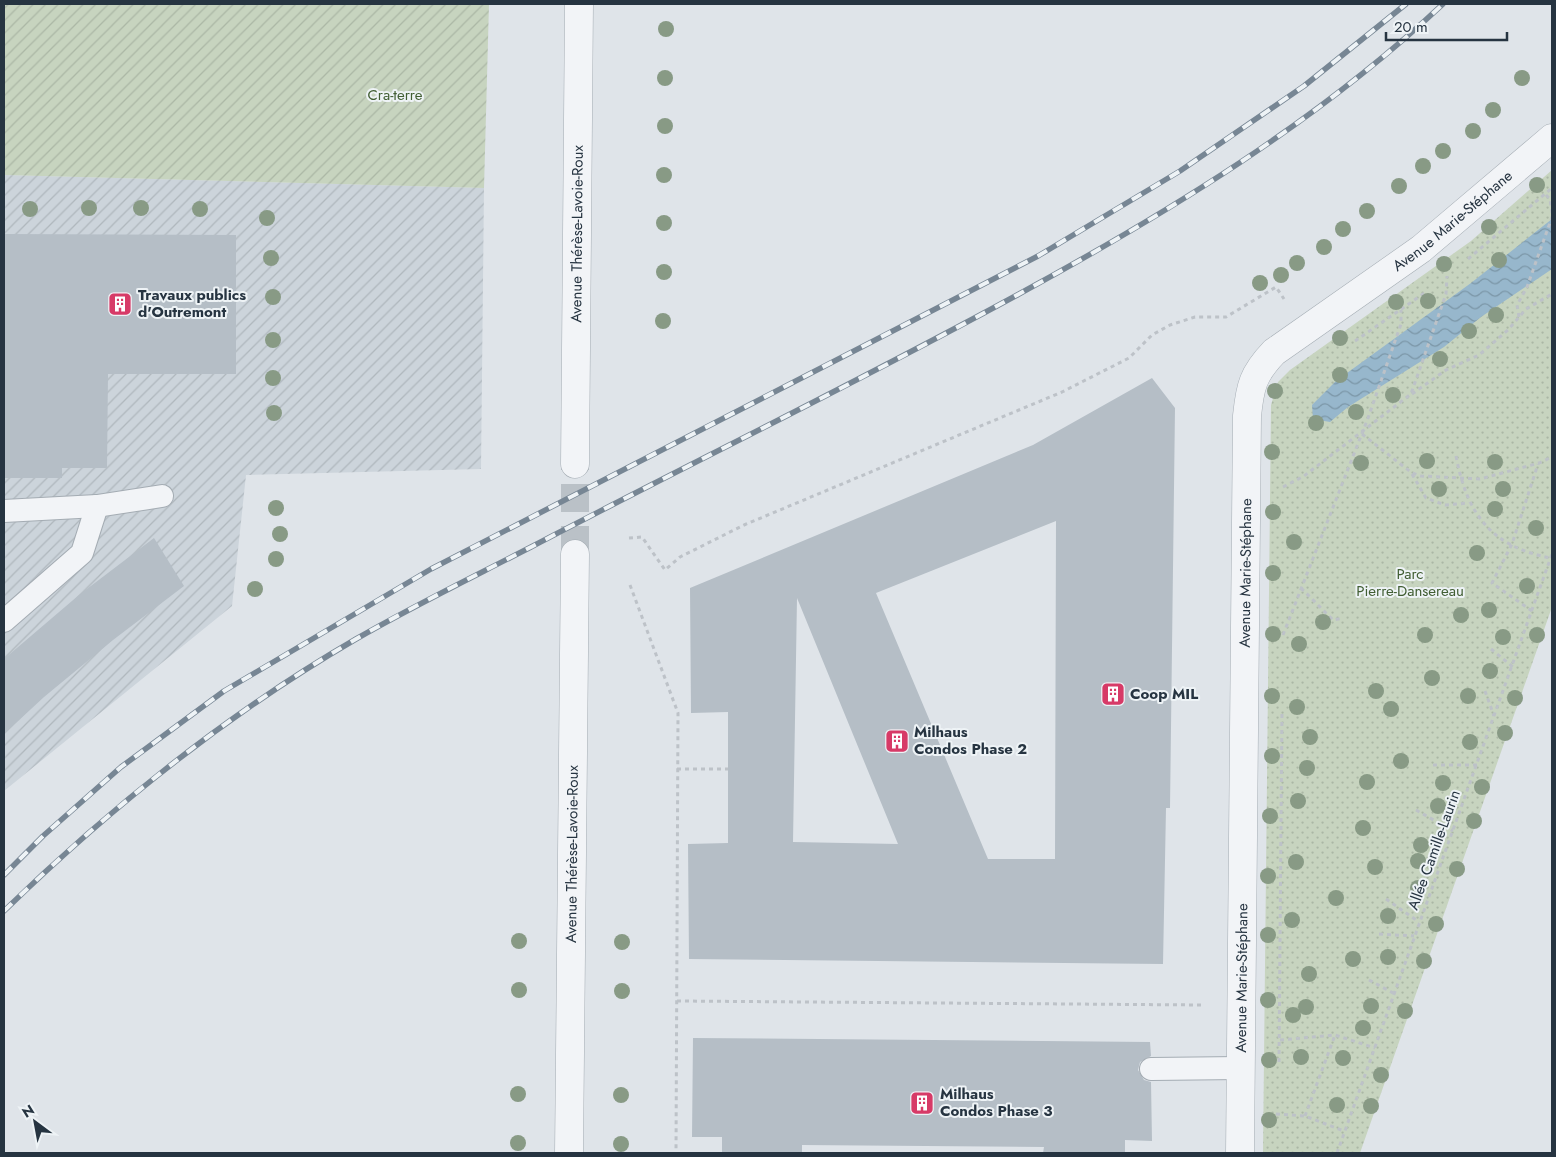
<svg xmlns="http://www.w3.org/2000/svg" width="1556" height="1157" font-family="Jost,sans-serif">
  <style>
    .industrial { fill: url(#industrial-furrows) }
    .park { fill: url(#park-dots) }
    .garden { fill: url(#garden-furrows) }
    .water { fill: url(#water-waves) }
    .building { fill: #b5bec6; fill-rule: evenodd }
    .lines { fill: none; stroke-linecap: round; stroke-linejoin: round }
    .street-tunnel { stroke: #bac1c7; stroke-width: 28; stroke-dasharray: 28 14; stroke-linecap: butt }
    .lane-casing { stroke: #a4acb3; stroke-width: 24 }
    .street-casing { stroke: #a4acb3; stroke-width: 29 }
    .path { stroke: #bdc2c8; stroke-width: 3; stroke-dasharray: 4 4; stroke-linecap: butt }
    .lane { stroke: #f2f4f7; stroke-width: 22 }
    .street { stroke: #f2f4f7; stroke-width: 28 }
    .rail-casing { stroke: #778694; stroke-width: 5.5 }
    .rail { stroke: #eef3f6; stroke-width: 4; stroke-dasharray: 11; stroke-linecap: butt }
    .tree { fill: #889a85 }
    .labels { text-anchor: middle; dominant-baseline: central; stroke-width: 4; stroke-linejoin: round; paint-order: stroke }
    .park-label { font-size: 15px; fill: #415e33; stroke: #eef3f6 }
    .street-label { font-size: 15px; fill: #263441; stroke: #eef3f6 }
    .poi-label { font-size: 15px; font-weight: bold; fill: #263441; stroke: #eef3f6; text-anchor: start }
  </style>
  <defs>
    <pattern id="industrial-furrows" width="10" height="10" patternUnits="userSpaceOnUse" patternTransform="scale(1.25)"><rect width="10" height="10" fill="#ccd4db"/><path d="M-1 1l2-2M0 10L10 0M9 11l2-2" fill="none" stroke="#afb7bd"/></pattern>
    <pattern id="park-dots" width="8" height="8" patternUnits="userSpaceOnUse" patternTransform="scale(1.25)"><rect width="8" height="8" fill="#c7d4bf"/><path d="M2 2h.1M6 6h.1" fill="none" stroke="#abb7a5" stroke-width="1.8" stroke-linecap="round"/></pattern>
    <pattern id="garden-furrows" width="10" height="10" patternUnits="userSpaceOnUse" patternTransform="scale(1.25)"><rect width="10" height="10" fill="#c7d4bf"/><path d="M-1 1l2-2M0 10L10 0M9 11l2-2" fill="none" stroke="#abb7a5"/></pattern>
    <pattern id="water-waves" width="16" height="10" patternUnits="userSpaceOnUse" patternTransform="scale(1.25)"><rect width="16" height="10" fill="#97b7cc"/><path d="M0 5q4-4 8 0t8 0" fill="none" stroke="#7b96a7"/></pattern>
  </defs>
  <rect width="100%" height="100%" fill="#dfe4e9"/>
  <polygon class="industrial" points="4,175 484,188 481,469 246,475 232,606 4,791"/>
  <polygon class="park" points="1552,170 1552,607 1360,1153 1263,1153 1271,405 1278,382 1290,370 1471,241"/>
  <polygon class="garden" points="4,4 489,4 484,188 4,175"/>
  <polygon class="water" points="1552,219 1552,269 1481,317 1444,347 1348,407 1330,422 1313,419 1312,405 1336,381 1471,283"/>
  <g class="building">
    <polygon points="4,234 236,235 236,374 108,374 107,468 62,468 62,478 4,478"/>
    <path d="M1152,378L1175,408L1170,808H1166L1163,964L689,959L688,844L728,843V712L691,713L690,588L1033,445ZM1056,521L1055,859H988L876,593ZM797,598L898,844L793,842Z"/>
    <polygon points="154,538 184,586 113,640 44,697 4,734 4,659 79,595"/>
    <polygon points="693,1038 1150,1042 1151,1056 1140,1062 1138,1070 1144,1080 1151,1082 1152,1141 1125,1140 1125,1153 1043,1153 1044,1147 802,1145 802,1153 722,1153 722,1137 692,1137"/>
  </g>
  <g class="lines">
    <polyline class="street-tunnel" points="575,554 575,464"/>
    <g class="lane-casing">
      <g id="lane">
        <polyline points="4,511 97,506 162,496"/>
        <polyline points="4,621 82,553 97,506"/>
        <polyline points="1151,1069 1240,1068"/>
      </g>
    </g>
    <g class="street-casing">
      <g id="street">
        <path id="s1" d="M575,464L579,4"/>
        <path id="s2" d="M569,1153L575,554"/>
        <path id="s3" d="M1240,1153L1247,416C1250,386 1253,374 1274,352L1421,249L1552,138"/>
      </g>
    </g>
    <g class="path">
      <polyline points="1546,195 1550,199 1552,213"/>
      <polyline points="1468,259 1552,188"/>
      <polyline points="1519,317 1517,305 1527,287 1552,217"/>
      <polyline points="1355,341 1426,292"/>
      <polyline points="1412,394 1446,370 1479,355 1508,330 1526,309 1552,294"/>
      <polyline points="1362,434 1412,473 1421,476 1480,479 1539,463 1552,457"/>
      <path d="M1456,456C1467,514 1491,547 1551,558"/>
      <polyline points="1412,474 1426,498 1445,505 1469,503"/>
      <polyline points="1283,487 1304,476 1411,394 1446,294 1447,276"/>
      <polyline points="629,538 642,537 665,570 680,557 744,525 1062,392 1129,358 1152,335 1170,325 1195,317 1226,317 1276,287 1284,299"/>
      <polyline points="630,585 678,713 676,1153"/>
      <polyline points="1301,588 1333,620 1343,618"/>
      <polyline points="1532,611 1492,583 1512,544 1538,464"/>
      <polyline points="1283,635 1368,418 1401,324 1401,310"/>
      <polyline points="1491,649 1513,667"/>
      <polyline points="1485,691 1494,716"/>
      <polyline points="1433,765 1477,765"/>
      <polyline points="677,769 728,769"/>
      <polyline points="1416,810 1453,831"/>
      <polyline points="1386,899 1419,922"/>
      <polyline points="1379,934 1414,936"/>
      <polyline points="1369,980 1395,994"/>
      <polyline points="677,1001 1202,1005"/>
      <polyline points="1280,1040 1335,1035 1375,1048"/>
      <polyline points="1279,1062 1282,710"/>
      <polyline points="1276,1114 1305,1116 1344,1131"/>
      <polyline points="1305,1116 1335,1035"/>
      <polyline points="1337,1153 1552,554"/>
    </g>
    <use href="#lane" class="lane"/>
    <use href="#street" class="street"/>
    <g class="rail-casing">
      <g id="rail">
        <polyline points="4,875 43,836 121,767 224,691 431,569 1038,256 1180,171 1304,86 1406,4"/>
        <path d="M4,911C110,808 227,714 356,639C413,606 473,577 531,547C693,462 858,382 1019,294C1169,212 1317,122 1443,4"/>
      </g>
    </g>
    <use href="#rail" class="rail"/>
  </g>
  <g class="tree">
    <circle cx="666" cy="29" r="8"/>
    <circle cx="665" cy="78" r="8"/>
    <circle cx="1522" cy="78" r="8"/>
    <circle cx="1493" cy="110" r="8"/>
    <circle cx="665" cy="126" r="8"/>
    <circle cx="1473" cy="131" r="8"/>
    <circle cx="1443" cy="151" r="8"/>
    <circle cx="1423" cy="166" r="8"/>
    <circle cx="664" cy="175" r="8"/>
    <circle cx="1537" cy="185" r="8"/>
    <circle cx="1399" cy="186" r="8"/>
    <circle cx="89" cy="208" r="8"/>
    <circle cx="141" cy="208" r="8"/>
    <circle cx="30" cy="209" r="8"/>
    <circle cx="200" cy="209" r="8"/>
    <circle cx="1367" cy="211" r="8"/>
    <circle cx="267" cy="218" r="8"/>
    <circle cx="664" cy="223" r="8"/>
    <circle cx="1489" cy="227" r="8"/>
    <circle cx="1343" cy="229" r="8"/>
    <circle cx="1324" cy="247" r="8"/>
    <circle cx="271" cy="258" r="8"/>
    <circle cx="1499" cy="260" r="8"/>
    <circle cx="1297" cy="263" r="8"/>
    <circle cx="1444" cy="264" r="8"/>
    <circle cx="664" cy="272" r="8"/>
    <circle cx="1281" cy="275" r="8"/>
    <circle cx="1260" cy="283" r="8"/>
    <circle cx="273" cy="297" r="8"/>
    <circle cx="1428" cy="301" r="8"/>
    <circle cx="1396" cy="302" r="8"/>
    <circle cx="1496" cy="315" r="8"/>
    <circle cx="663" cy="321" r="8"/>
    <circle cx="1469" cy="331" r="8"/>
    <circle cx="1340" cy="338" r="8"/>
    <circle cx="273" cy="340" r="8"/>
    <circle cx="1440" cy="359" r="8"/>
    <circle cx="1340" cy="375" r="8"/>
    <circle cx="273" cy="378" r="8"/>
    <circle cx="1275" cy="391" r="8"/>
    <circle cx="1393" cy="395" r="8"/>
    <circle cx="1356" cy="412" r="8"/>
    <circle cx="274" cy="413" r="8"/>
    <circle cx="1316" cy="423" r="8"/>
    <circle cx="1272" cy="452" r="8"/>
    <circle cx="1427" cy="461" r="8"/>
    <circle cx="1495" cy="462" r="8"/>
    <circle cx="1361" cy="463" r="8"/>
    <circle cx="1439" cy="489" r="8"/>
    <circle cx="1503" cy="489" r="8"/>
    <circle cx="276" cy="508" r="8"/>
    <circle cx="1495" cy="509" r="8"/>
    <circle cx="1273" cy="512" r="8"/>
    <circle cx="1536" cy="528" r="8"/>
    <circle cx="280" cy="534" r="8"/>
    <circle cx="1294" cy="542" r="8"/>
    <circle cx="1477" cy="553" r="8"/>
    <circle cx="276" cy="559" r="8"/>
    <circle cx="1273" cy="573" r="8"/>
    <circle cx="1527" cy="586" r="8"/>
    <circle cx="255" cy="589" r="8"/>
    <circle cx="1489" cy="610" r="8"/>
    <circle cx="1461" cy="615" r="8"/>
    <circle cx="1323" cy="622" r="8"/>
    <circle cx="1273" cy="634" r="8"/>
    <circle cx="1425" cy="635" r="8"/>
    <circle cx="1537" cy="635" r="8"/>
    <circle cx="1503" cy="637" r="8"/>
    <circle cx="1299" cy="644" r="8"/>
    <circle cx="1490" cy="671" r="8"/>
    <circle cx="1432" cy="678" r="8"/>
    <circle cx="1376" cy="691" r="8"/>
    <circle cx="1272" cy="696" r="8"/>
    <circle cx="1468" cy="696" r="8"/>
    <circle cx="1515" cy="698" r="8"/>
    <circle cx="1297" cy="707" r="8"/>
    <circle cx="1391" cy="709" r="8"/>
    <circle cx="1505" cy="733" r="8"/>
    <circle cx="1310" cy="737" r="8"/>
    <circle cx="1470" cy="742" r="8"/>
    <circle cx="1272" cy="756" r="8"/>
    <circle cx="1401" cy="761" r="8"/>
    <circle cx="1307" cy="768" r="8"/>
    <circle cx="1367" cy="782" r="8"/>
    <circle cx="1443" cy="783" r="8"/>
    <circle cx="1482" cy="787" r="8"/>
    <circle cx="1298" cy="801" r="8"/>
    <circle cx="1438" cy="806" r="8"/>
    <circle cx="1270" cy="816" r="8"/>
    <circle cx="1474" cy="821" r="8"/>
    <circle cx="1363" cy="828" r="8"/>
    <circle cx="1421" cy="845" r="8"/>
    <circle cx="1418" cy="861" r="8"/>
    <circle cx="1296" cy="862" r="8"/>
    <circle cx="1375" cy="867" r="8"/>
    <circle cx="1457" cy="869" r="8"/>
    <circle cx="1268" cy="876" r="8"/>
    <circle cx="1418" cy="888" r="8"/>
    <circle cx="1336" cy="898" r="8"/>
    <circle cx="1388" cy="916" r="8"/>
    <circle cx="1292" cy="920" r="8"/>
    <circle cx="1436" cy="924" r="8"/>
    <circle cx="1268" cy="935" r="8"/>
    <circle cx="519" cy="941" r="8"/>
    <circle cx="622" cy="942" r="8"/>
    <circle cx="1388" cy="957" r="8"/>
    <circle cx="1353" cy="959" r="8"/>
    <circle cx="1424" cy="961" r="8"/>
    <circle cx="1309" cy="974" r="8"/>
    <circle cx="519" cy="990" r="8"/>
    <circle cx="622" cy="991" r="8"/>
    <circle cx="1268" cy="1000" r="8"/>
    <circle cx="1371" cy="1006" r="8"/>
    <circle cx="1306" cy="1007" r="8"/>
    <circle cx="1405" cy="1011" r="8"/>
    <circle cx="1293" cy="1015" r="8"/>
    <circle cx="1363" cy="1028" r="8"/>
    <circle cx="1301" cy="1057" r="8"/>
    <circle cx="1343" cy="1058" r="8"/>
    <circle cx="1269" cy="1060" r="8"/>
    <circle cx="1381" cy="1075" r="8"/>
    <circle cx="518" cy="1094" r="8"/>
    <circle cx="621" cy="1095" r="8"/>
    <circle cx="1337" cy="1105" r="8"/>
    <circle cx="1371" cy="1106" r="8"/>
    <circle cx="1269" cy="1120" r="8"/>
    <circle cx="518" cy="1143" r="8"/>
    <circle cx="621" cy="1144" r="8"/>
  </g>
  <defs>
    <g id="building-square" transform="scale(1.25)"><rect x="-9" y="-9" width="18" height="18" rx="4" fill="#d73a67" stroke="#eef3f6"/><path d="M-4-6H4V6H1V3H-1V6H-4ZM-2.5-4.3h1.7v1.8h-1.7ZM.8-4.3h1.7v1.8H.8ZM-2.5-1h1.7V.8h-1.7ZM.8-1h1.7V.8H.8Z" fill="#fff"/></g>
  </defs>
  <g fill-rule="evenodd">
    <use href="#building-square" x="120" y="304"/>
    <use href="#building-square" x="1113" y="694"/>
    <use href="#building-square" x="897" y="741"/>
    <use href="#building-square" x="922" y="1103"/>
  </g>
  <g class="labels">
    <g class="park-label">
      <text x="395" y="95">Cra-terre</text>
      <text x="1410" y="574">Parc<tspan x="1410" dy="17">Pierre-Dansereau</tspan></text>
    </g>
    <g class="street-label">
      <text stroke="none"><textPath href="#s3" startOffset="1030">Avenue Marie-Stéphane</textPath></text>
      <text stroke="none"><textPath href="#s1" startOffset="230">Avenue Thérèse-Lavoie-Roux</textPath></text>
      <text stroke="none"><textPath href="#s3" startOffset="580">Avenue Marie-Stéphane</textPath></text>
      <text transform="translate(1434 850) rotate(-70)">Allée Camille-Laurin</text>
      <text stroke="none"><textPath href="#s2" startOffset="299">Avenue Thérèse-Lavoie-Roux</textPath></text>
      <text stroke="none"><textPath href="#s3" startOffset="175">Avenue Marie-Stéphane</textPath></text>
    </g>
    <g class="poi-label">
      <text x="138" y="295">Travaux publics<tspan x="138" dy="17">d'Outremont</tspan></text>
      <text x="1130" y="694">Coop MIL</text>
      <text x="914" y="732">Milhaus<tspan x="914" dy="17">Condos Phase 2</tspan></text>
      <text x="940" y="1094">Milhaus<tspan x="940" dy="17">Condos Phase 3</tspan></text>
    </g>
  </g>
  <rect width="1556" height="1157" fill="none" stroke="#263441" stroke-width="10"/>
  <g transform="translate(35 1122) rotate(328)" stroke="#eef3f6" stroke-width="4" paint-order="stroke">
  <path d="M0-4L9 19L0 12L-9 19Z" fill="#263441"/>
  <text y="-8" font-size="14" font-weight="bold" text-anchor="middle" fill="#263441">N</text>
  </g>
  <path d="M1386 32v8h121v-8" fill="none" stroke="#263441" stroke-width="2.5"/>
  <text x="1394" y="32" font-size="15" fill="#263441" stroke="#eef3f6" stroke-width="4" paint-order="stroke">20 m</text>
</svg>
